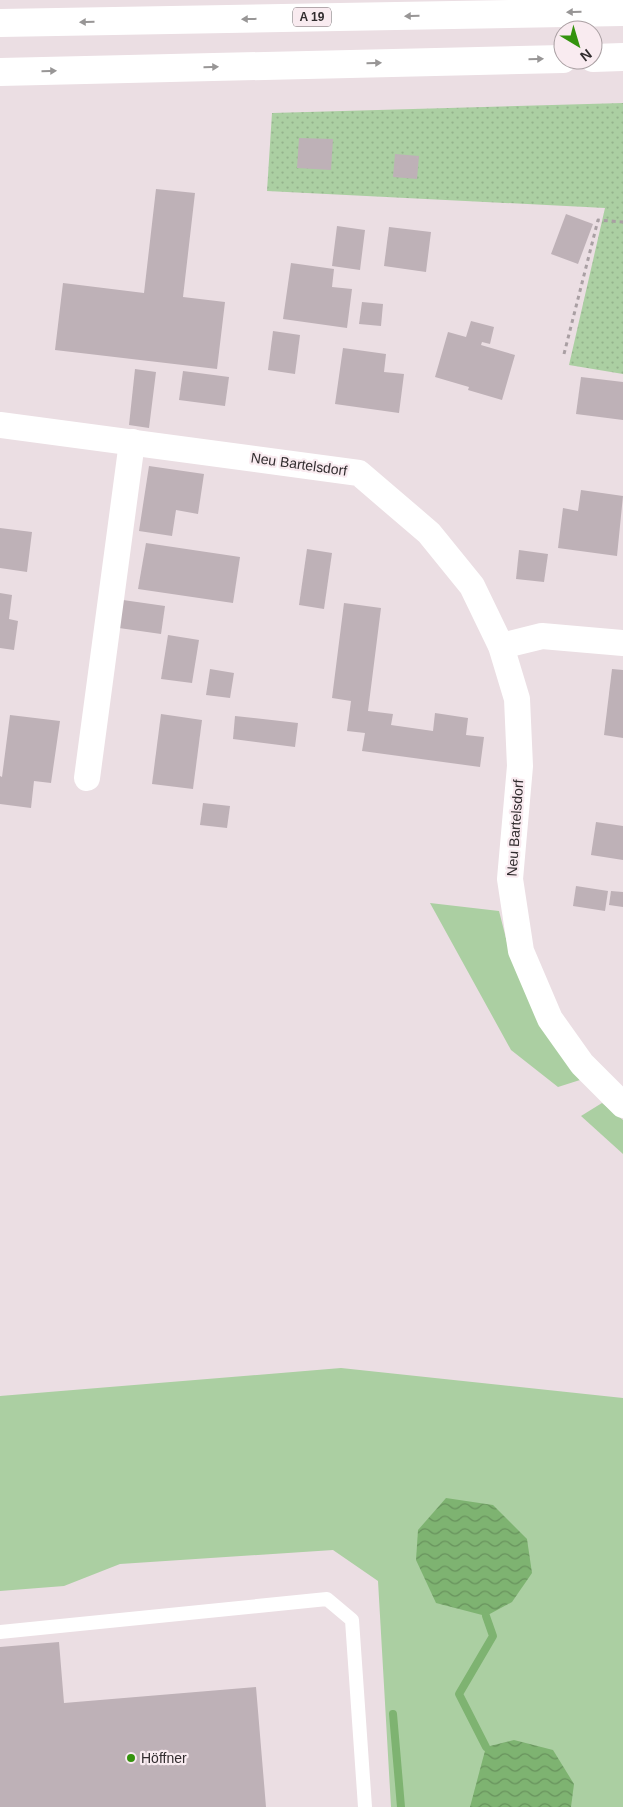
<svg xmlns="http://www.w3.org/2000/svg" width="623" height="1807" font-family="Helvetica,sans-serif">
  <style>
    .grass { fill: #abcfa2 }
    .garden { fill: url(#garden-dots) }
    .water { fill: url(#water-waves) }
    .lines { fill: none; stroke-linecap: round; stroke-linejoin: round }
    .stream { stroke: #7eb371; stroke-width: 8 }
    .building { fill: #beb1b7 }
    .path { stroke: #a99fa3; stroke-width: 3; stroke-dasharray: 4 4; stroke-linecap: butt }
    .lane { stroke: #fff; stroke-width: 14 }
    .street { stroke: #fff; stroke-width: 26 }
    .highway { stroke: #fff; stroke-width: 28 }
    .oneway { fill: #989696 }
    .poi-dot { fill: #34930e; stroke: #f9ebf0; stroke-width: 2 }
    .labels { text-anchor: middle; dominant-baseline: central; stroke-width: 4.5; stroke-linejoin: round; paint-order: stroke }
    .shield { fill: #f9ebf0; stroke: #6d6568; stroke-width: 1 }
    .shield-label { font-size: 12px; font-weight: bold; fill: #312c2e }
    .street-label { font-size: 14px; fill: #312c2e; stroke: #f9ebf0 }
    .poi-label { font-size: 14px; fill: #312c2e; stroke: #f9ebf0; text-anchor: start }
  </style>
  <defs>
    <pattern id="garden-dots" width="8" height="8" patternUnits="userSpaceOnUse" patternTransform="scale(1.25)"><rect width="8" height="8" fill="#abcfa2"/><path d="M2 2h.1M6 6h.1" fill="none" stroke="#94b28c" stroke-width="1.8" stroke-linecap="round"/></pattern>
    <pattern id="water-waves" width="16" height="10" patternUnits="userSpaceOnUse" patternTransform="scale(1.25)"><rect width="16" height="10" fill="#7eb371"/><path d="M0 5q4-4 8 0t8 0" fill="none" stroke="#68925d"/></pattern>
  </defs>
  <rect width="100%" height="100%" fill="#ebdee3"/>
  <g class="grass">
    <polygon points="430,903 499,911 510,954 541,1022 580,1080 558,1087 511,1050"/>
    <polygon points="602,1103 623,1120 623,1154 581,1116"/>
    <polygon points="341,1368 623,1398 623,1807 391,1807 378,1581 333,1550 120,1564 64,1586 0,1591 0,1396"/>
  </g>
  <polygon class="garden" points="623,103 623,374 569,365 605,208 267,191 272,113"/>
  <g class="water">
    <polygon points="446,1498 493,1505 527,1539 532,1573 512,1602 486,1616 436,1603 416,1560 418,1530"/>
    <polygon points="514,1740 553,1750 574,1784 571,1807 470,1807 486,1747"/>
  </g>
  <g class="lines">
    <g class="stream">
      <polyline points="393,1714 401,1807"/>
      <polyline points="486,1747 459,1694 493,1636 486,1616"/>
    </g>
  </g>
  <g class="building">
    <polygon points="299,138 333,139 331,170 297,168"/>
    <polygon points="395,154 419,156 417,179 393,177"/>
    <polygon points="156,189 195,193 183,297 225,302 217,369 55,350 63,283 144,293"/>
    <polygon points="566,214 593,224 578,264 551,254"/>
    <polygon points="337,226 365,230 360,270 332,266"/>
    <polygon points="389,227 431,232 426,272 384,266"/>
    <polygon points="291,263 334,269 332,287 352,289 347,328 283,319"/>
    <polygon points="362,302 383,304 381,326 359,324"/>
    <polygon points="471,321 494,327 490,344 482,342 481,345 515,355 502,400 468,390 469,387 435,377 448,332 466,337"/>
    <polygon points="273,331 300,335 295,374 268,370"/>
    <polygon points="343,348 386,354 384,372 404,374 399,413 335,404"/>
    <polygon points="135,369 156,372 149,428 129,425"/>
    <polygon points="183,371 229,377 225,406 179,400"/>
    <polygon points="581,377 623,382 623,420 576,414"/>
    <polygon points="149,466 204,474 198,514 176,510 172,536 139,531"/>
    <polygon points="581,490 623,496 617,556 558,548 563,508 578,511"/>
    <polygon points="0,528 32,532 27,572 0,568"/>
    <polygon points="146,543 240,557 233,603 138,589"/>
    <polygon points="307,549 332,553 324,609 299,605"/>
    <polygon points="519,550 548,554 544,582 516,579"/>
    <polygon points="0,593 12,595 9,619 18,621 14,650 0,648"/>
    <polygon points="123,600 165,606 161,634 119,628"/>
    <polygon points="344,603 381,608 368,711 393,714 391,725 433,731 435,713 468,718 466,735 484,737 480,767 362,751 365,733 347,731 351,701 332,698"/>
    <polygon points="168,635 199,640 192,683 161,679"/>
    <polygon points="210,669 234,673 230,698 206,695"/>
    <polygon points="612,669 623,670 623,738 604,735"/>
    <polygon points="161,714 202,720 193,789 152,784"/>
    <polygon points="10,715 60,721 51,783 34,781 31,808 0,804 0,776 2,777"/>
    <polygon points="235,716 298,723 295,747 233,739"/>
    <polygon points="203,803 230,806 227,828 200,825"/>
    <polygon points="596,822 623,826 623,860 591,855"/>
    <polygon points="576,886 608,891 605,911 573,906"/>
    <polygon points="611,891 623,892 623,907 609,905"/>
    <polygon points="59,1642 64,1703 256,1687 266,1807 0,1807 0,1647"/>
  </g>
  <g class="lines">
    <polyline class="path" points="564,354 598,220 623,222"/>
    <polyline class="lane" points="0,1632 327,1599 352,1620 365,1807"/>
    <g class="street">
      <polyline points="0,425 359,473 429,533 472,586 501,646 517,699 520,766 510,879 521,951 550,1019 582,1064 623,1105"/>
      <polyline points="501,646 542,636 623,643"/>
      <polyline points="87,778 132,442"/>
    </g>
    <g class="highway">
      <polyline points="0,23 623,12"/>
      <polyline points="593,58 623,57"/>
      <polyline points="0,72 563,59"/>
    </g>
  </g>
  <defs><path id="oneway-solid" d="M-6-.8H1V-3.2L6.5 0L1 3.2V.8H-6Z" transform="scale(1.25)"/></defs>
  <g class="oneway">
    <use href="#oneway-solid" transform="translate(574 12) rotate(179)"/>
    <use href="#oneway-solid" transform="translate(412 16) rotate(179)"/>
    <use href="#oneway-solid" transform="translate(249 19) rotate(179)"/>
    <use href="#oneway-solid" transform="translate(87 22) rotate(179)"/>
    <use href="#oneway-solid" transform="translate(536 59) rotate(-1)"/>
    <use href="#oneway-solid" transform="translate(374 63) rotate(-1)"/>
    <use href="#oneway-solid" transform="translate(211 67) rotate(-1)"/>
    <use href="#oneway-solid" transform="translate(49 71) rotate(-1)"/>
  </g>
  <circle class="poi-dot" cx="131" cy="1758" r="5"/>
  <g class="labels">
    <rect class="shield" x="293" y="7.5" width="38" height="19" rx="4"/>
    <g class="shield-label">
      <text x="312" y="17">A 19</text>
    </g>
    <g class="street-label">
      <text transform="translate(299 464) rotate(8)">Neu Bartelsdorf</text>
      <text transform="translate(515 828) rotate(-86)">Neu Bartelsdorf</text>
    </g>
    <g class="poi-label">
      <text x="141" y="1758">Höffner</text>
    </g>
  </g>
  <g transform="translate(578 45) rotate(142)"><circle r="24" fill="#f9ebf0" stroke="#a99fa2"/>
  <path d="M0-4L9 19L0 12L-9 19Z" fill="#34930e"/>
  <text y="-8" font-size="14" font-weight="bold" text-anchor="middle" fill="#312c2e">N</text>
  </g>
</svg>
